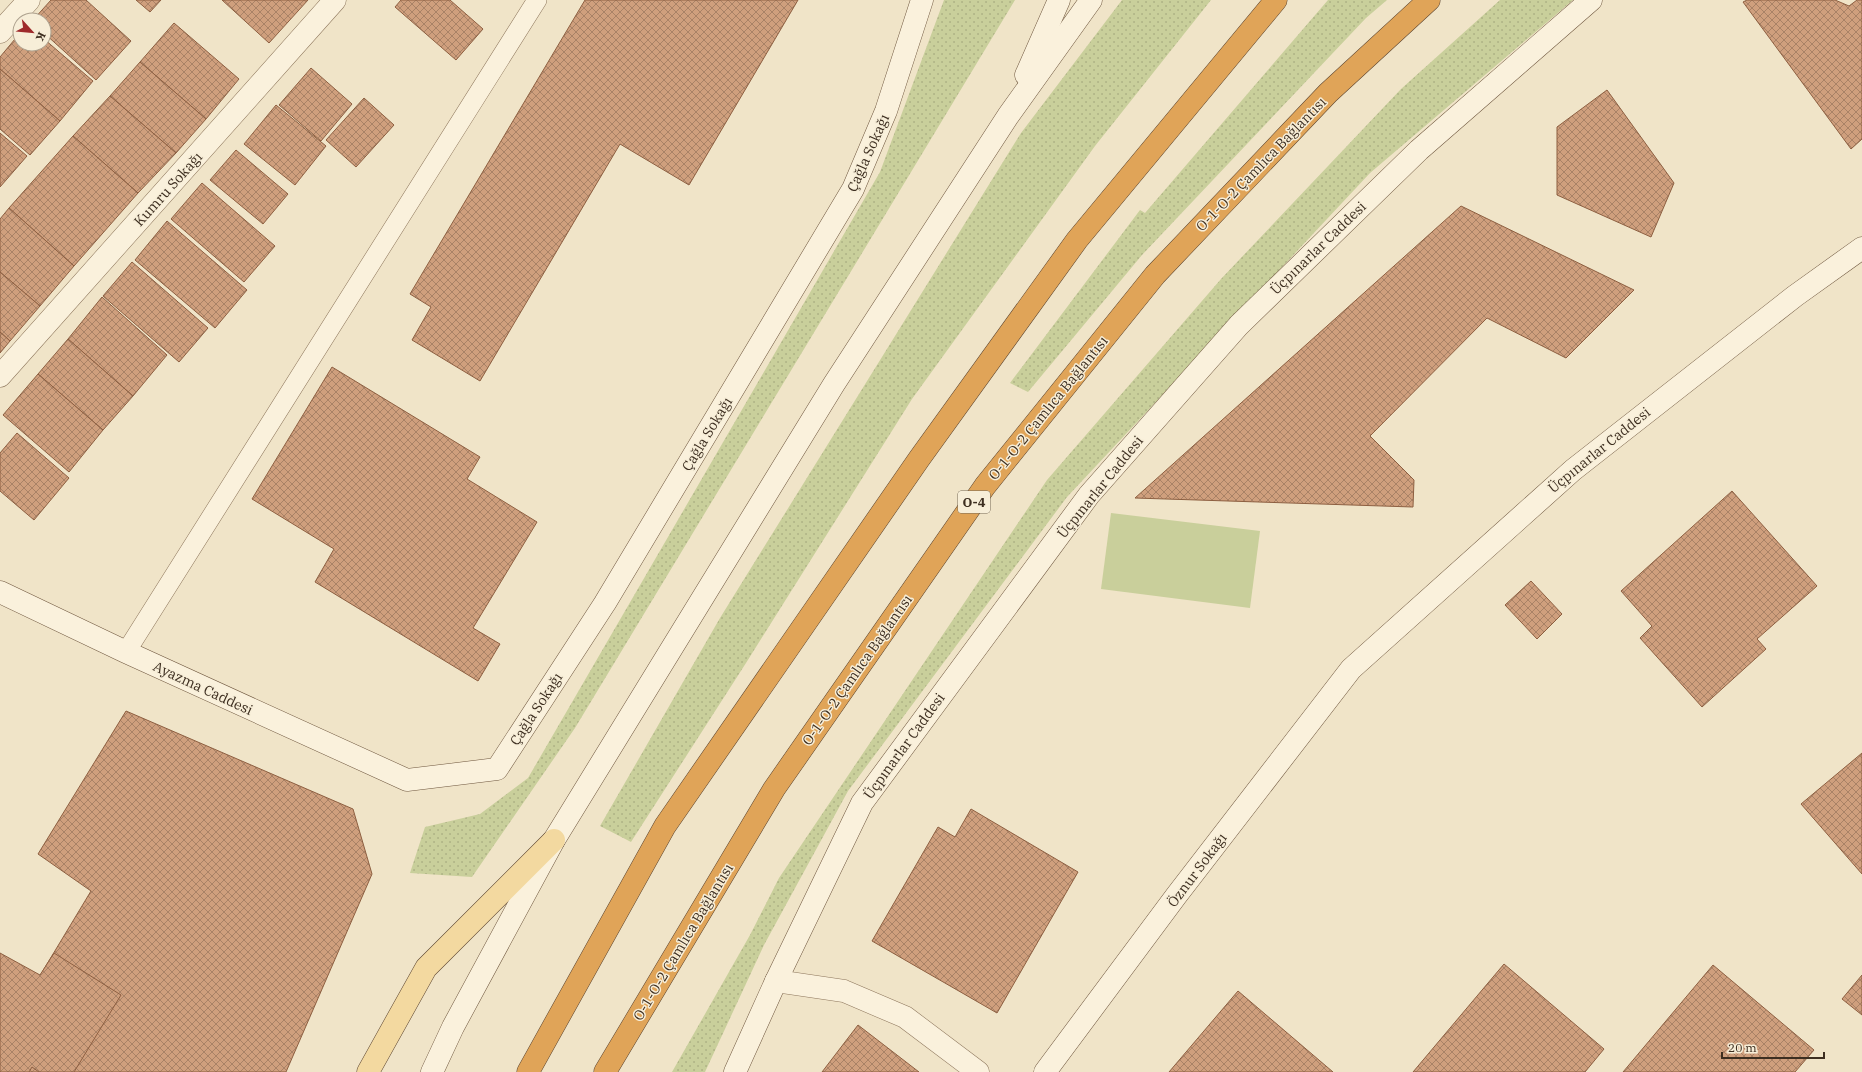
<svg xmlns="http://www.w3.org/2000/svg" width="1862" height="1072" font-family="'IBM Plex Serif',serif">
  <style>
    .grass { fill: url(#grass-dots) }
    .garden { fill: #c9cf9b }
    .building { fill: url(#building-cross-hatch); stroke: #8d5f41 }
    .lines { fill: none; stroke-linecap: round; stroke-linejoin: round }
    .lane-casing { stroke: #8d765c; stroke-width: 20 }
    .street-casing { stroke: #8d765c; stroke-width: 23 }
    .secondary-casing { stroke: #6f573f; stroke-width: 23 }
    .primary-casing { stroke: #5b4430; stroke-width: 23 }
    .highway-casing { stroke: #5b4430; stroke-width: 23 }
    .lane { stroke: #faf1dc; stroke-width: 19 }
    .street { stroke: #faf1dc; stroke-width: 22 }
    .secondary { stroke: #faf1dc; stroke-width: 22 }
    .primary { stroke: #f3d9a0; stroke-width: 22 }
    .highway { stroke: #e0a458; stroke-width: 22 }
    .labels { text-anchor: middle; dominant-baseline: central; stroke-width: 3; stroke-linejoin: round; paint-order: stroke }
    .shield { fill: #f7eed8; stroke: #756857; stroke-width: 1 }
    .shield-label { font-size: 13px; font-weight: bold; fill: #3d2e20 }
    .street-label { font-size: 14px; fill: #3d2e20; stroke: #f7eed8 }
  </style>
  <defs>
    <pattern id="grass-dots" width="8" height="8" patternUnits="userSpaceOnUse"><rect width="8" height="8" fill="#c9cf9b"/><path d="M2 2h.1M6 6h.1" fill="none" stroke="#aeb285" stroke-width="1.8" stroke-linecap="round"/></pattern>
    <pattern id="building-cross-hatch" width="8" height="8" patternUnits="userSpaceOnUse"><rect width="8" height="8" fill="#cf9f7d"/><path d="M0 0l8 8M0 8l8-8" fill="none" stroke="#a98266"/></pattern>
  </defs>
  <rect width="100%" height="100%" fill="#f0e4c8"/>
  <g class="grass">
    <polygon points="944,0 1015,0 575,728 472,877 410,873 425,827 480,814 528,778 880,172"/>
    <polygon points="1122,0 1211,0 1095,146 912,399 746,663 631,842 600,826 720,618 1021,133"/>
    <polygon points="1328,0 1387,0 1366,18 1142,255 1028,392 1010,383 1140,210 1145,213"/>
    <polygon points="1500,0 1573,0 1370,173 1067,497 848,791 764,945 705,1072 672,1072 750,935 779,878 1047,480 1221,279 1401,89"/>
  </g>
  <polygon class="garden" points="1111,513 1260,531 1250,608 1101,589"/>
  <g class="building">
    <polygon points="51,0 86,0 131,41 96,80 44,33 44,20 33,20"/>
    <polygon points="136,0 161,0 150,12"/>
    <polygon points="222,0 308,0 269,43"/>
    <polygon points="401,0 450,0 483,29 456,60 395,7"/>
    <polygon points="585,0 798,0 689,185 620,144 480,381 412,340 431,307 410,294"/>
    <polygon points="1747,0 1835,0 1849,6 1857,0 1862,0 1862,139 1851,149 1743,2"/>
    <polygon points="174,23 239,79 206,119 140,62"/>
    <polygon points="20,33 20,44 44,44 44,39 93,81 60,121 0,69 0,57"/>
    <polygon points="140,62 206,119 176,153 110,96"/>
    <polygon points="311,68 352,104 321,141 279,105"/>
    <polygon points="0,69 60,121 30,155 0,129"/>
    <polygon points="1607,90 1674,183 1651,237 1557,195 1557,127"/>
    <polygon points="110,96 176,153 138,193 73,136"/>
    <polygon points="364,98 394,125 356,167 326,140"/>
    <polygon points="276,105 326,146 295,185 244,144"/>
    <polygon points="0,133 27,156 0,187"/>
    <polygon points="73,136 138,193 74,266 9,208"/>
    <polygon points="236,150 288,194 263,224 210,180"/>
    <polygon points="202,183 275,246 244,282 171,219"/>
    <polygon points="1461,206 1634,290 1566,358 1487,318 1370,436 1414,480 1413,507 1135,498"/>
    <polygon points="9,208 74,266 40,306 0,272 0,219"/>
    <polygon points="167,221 247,290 215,328 135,260"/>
    <polygon points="132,262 208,328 179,362 103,296"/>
    <polygon points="0,272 40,306 10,341 0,332"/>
    <polygon points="102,297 167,355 133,396 68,339"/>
    <polygon points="0,332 10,341 0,353"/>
    <polygon points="68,339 133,396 103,430 38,374"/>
    <polygon points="332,367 480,457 467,479 537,522 473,628 500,644 478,681 315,582 334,549 252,499"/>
    <polygon points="38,374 103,430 69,472 3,415"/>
    <polygon points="17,433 69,478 34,520 0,491 0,453"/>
    <polygon points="1732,491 1817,586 1757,639 1766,649 1702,707 1640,638 1652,626 1621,591"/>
    <polygon points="1531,581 1562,614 1537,639 1505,605"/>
    <polygon points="126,711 353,809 372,874 286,1072 0,1072 0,1042 91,891 38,854"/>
    <polygon points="1862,753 1862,874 1801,804"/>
    <polygon points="971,809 1078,872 997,1013 872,941 938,827 955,837"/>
    <polygon points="0,953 40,975 54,953 121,995 74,1072 39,1072 32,1067 29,1072 0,1072"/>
    <polygon points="1504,964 1604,1049 1585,1072 1413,1072"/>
    <polygon points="1713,965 1814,1050 1795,1072 1623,1072"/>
    <polygon points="1862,975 1862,1015 1842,999"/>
    <polygon points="1238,991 1333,1072 1169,1072"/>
    <polygon points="858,1025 919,1072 822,1072"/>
  </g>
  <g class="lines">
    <g class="lane-casing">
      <polyline id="lane" points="126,652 537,0"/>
    </g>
    <g class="street-casing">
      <g id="street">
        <polyline points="0,32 29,0"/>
        <polyline points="0,376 335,0"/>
        <polyline points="776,981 844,991 905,1017 978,1072"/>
      </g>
    </g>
    <g class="secondary-casing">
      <g id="secondary">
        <polyline points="1026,75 1059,0"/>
        <polyline points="0,592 126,652 407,780 497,769 605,603 853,189 886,111 922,0"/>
        <polyline points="432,1072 453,1027 554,840 834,384 1008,116 1091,0"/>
        <polyline points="735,1072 776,981 862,803 1089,495 1239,325 1419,150 1591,0"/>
        <polyline points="1045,1072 1176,896 1351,669 1573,470 1795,296 1862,248"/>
      </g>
    </g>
    <g class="primary-casing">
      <polyline id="primary" points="368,1072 426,968 554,840"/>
    </g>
    <g class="highway-casing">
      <g id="highway">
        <polyline points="528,1072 665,826 919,459 1077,240 1276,0"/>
        <polyline points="605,1072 774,789 985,486 1155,275 1328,93 1429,0"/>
      </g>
    </g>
    <use href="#lane" class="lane"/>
    <use href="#street" class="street"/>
    <use href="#secondary" class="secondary"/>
    <use href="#primary" class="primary"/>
    <use href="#highway" class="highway"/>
  </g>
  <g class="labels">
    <rect class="shield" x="958" y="491" width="32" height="22" rx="3"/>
    <g class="shield-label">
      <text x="974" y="502">O-4</text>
    </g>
    <g class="street-label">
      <text transform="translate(868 153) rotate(-66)">Çağla Sokağı</text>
      <text transform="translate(1261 164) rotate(-46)">O-1-O-2 Çamlıca Bağlantısı</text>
      <text transform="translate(168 189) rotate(-48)">Kumru Sokağı</text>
      <text transform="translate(1318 248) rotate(-44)">Üçpınarlar Caddesi</text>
      <text transform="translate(1048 408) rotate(-51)">O-1-O-2 Çamlıca Bağlantısı</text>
      <text transform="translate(707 434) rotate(-59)">Çağla Sokağı</text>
      <text transform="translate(1599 450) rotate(-39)">Üçpınarlar Caddesi</text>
      <text transform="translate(1100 487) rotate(-51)">Üçpınarlar Caddesi</text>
      <text transform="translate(857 670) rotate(-55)">O-1-O-2 Çamlıca Bağlantısı</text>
      <text transform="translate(203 688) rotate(25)">Ayazma Caddesi</text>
      <text transform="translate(536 709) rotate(-57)">Çağla Sokağı</text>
      <text transform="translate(904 746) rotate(-54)">Üçpınarlar Caddesi</text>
      <text transform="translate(1197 870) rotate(-53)">Öznur Sokağı</text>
      <text transform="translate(683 942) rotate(-59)">O-1-O-2 Çamlıca Bağlantısı</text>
    </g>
  </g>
  <g transform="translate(32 32) rotate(117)"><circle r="19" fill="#f7eed8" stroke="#ada18e"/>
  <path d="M0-3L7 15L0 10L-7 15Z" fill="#9e2a2b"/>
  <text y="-6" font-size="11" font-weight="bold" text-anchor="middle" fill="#3d2e20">K</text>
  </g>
  <path d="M1722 1052v6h102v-6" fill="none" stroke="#3d2e20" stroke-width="2"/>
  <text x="1728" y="1052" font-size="12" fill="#3d2e20" stroke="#f7eed8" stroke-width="3" paint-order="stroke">20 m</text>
</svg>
